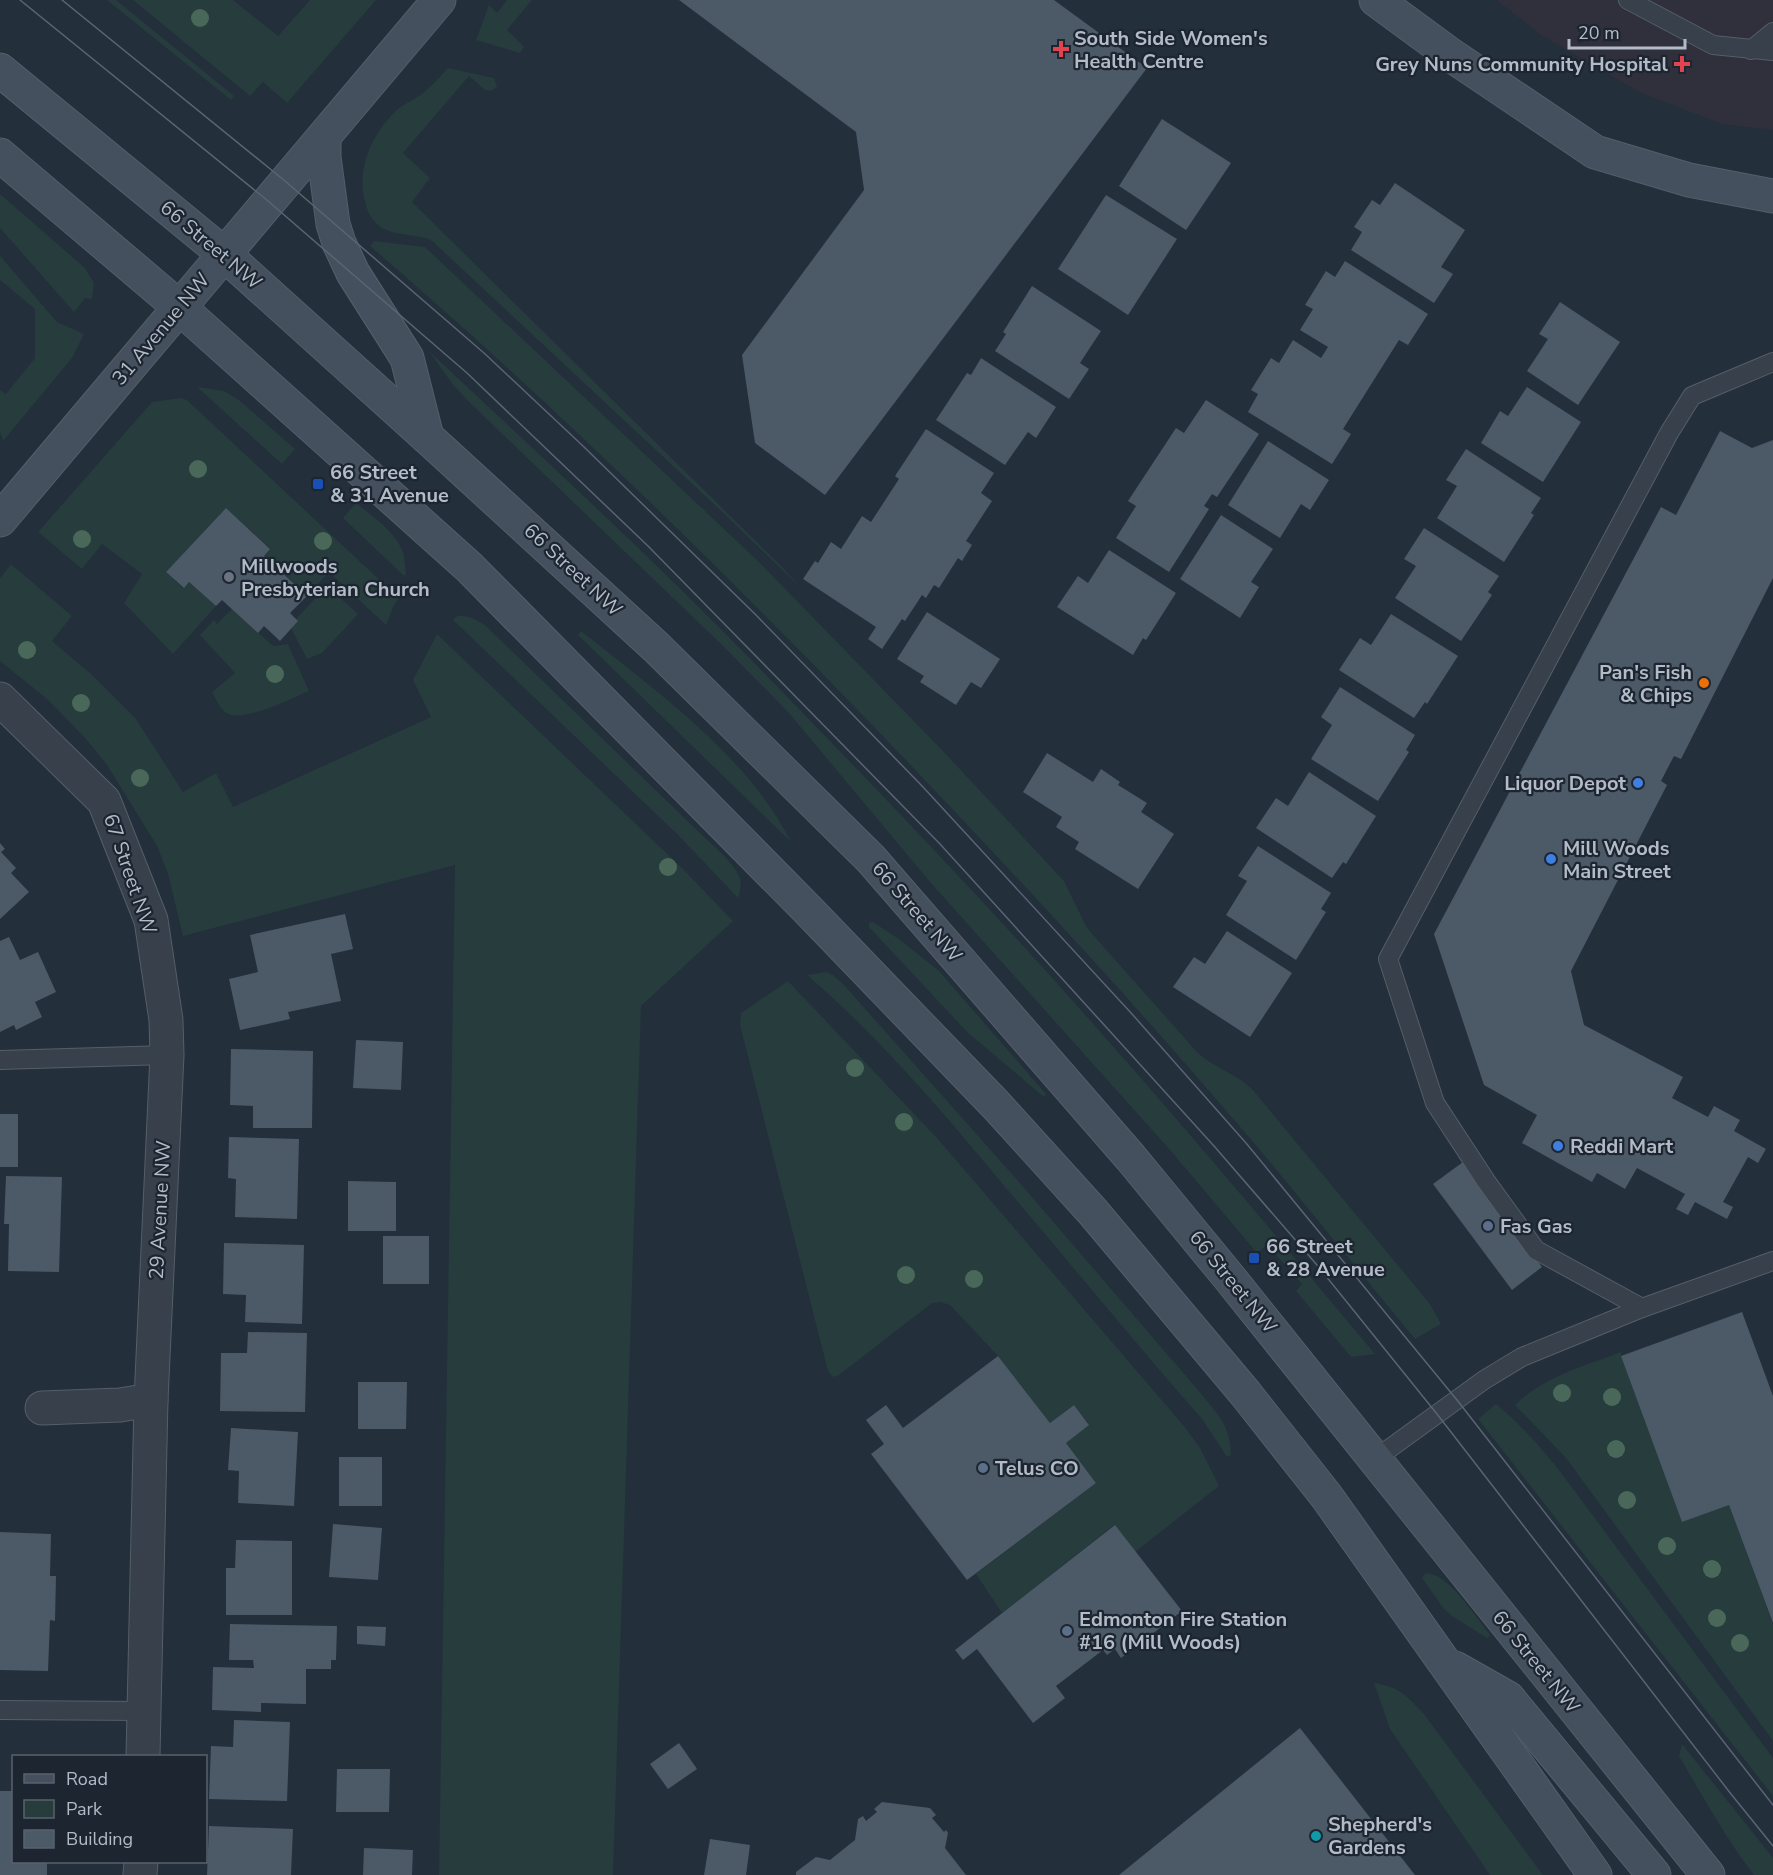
<svg xmlns="http://www.w3.org/2000/svg" width="1773" height="1875" font-family="'Nunito Sans',sans-serif">
  <style>
    .medical { fill: #302f3c }
    .green { fill: #263c3d }
    .building { fill: #4c5967 }
    .lines { fill: none; stroke-linecap: round; stroke-linejoin: round }
    .lane-casing { stroke: #555e69; stroke-width: 20 }
    .street-casing { stroke: #555e69; stroke-width: 35 }
    .secondary-casing { stroke: #555e69; stroke-width: 35 }
    .lane { stroke: #37404b; stroke-width: 18 }
    .street { stroke: #37404b; stroke-width: 33 }
    .secondary { stroke: #45505e; stroke-width: 33 }
    .tram { stroke: #596572; stroke-width: 1.5 }
    .tree { fill: #4a6859 }
    .health-dot { fill: #e0444e; stroke: #1c2530; stroke-width: 2 }
    .transit-dot { fill: #1a4fb4; stroke: #1c2530; stroke-width: 2 }
    .worship-dot { fill: #6b7280; stroke: #1c2530; stroke-width: 2 }
    .food-dot { fill: #e8710a; stroke: #1c2530; stroke-width: 2 }
    .shop-dot { fill: #3f7fe0; stroke: #1c2530; stroke-width: 2 }
    .service-dot { fill: #5c6f8a; stroke: #1c2530; stroke-width: 2 }
    .culture-dot { fill: #0f9aa8; stroke: #1c2530; stroke-width: 2 }
    .labels { text-anchor: middle; dominant-baseline: central; stroke-width: 4.5; stroke-linejoin: round; paint-order: stroke }
    .poi-label { font-size: 20px; font-weight: bold; fill: #b2bbc7; stroke: #1c2530; text-anchor: start }
    .street-label { font-size: 20px; fill: #b2bbc7; stroke: #1c2530 }
  </style>
  <rect width="100%" height="100%" fill="#232f3b"/>
  <polygon class="medical" points="1496,0 1773,0 1773,130 1722,124 1641,93 1541,35"/>
  <g class="green">
    <polygon points="107,0 116,0 234,96 231,100"/>
    <polygon points="133,0 233,0 278,36 310,0 376,0 287,103 263,82 250,96"/>
    <polygon points="507,0 532,0 507,30 524,47 520,53 476,40 489,5 497,13"/>
    <path d="M448,68L494,78L497,87L491,91L485,90L469,76L403,153L430,178L412,202L783,568L802,589L717,507L431,240C416,234 396,236 382,228C370,220 367,211 364,198C357,165 374,130 399,108C406,103 415,99 422,94C431,86 440,77 448,68Z"/>
    <polygon points="0,194 85,268 94,283 92,299 85,298 74,312 0,228"/>
    <path d="M374,241L425,247L758,561L943,751L1064,881L1087,928L1197,1052C1213,1068 1236,1073 1252,1089L1430,1304L1441,1324L1415,1339C1355,1267 1297,1193 1236,1122C1120,987 999,857 876,729C714,561 547,398 370,246Z"/>
    <polygon points="0,256 57,322 84,334 72,358 3,441 0,431 0,390 6,394 35,358 35,309 0,280"/>
    <path d="M429,351C544,459 660,565 769,678C880,792 991,908 1096,1027C1191,1134 1283,1244 1375,1354L1351,1357L1296,1291L1302,1284L1267,1245L1257,1253L1170,1150L930,882L788,712L723,646L470,403L453,385Z"/>
    <polygon points="197,387 224,391 239,400 295,449 282,464"/>
    <polygon points="181,398 187,400 399,598 394,605 386,625 329,572 307,596 264,556 270,548 226,508 166,572 183,588 189,582 216,606 173,654 124,603 142,574 102,544 82,569 38,532 152,402"/>
    <path d="M356,503C372,516 396,532 403,552C405,559 405,568 406,576L402,574L343,518Z"/>
    <polygon points="11,564 72,616 52,641 91,674 136,719 183,792 216,773 233,807 431,717 413,680 437,634 682,868 733,921 641,1006 613,1875 439,1875 455,865 183,936 168,874 157,846 107,765 86,739 47,699 0,661 0,578"/>
    <polygon points="327,586 358,614 322,653 307,659 291,628 298,621 296,619"/>
    <path d="M232,609L273,646L288,644L309,691C292,698 240,725 225,712C219,707 216,699 212,692L235,673L200,635L214,620L217,624Z"/>
    <path d="M457,616C469,615 476,620 486,626L701,834C712,845 736,864 740,879C742,885 740,892 738,898L678,835L453,620Z"/>
    <path d="M581,631C655,690 748,756 791,842L578,635Z"/>
    <polygon points="873,922 899,939 939,971 1046,1094 1044,1097 968,1033 869,927 869,923"/>
    <path d="M826,972L833,975L844,985L1020,1183L1204,1397C1221,1419 1230,1426 1231,1455L1227,1457L1202,1419C1135,1343 1071,1264 1005,1187C943,1112 881,1039 807,975Z"/>
    <polygon points="788,981 938,1139 1184,1426 1200,1448 1219,1486 1135,1552 1114,1525 1002,1613 976,1574 1096,1483 1066,1443 1089,1424 1074,1405 1050,1423 998,1356 950,1305 940,1302 932,1303 839,1375 833,1377 828,1371 740,1025 741,1013"/>
    <path d="M1621,1352V1356L1729,1505L1773,1624V1741L1566,1458L1515,1405C1543,1377 1584,1366 1621,1352Z"/>
    <path d="M1496,1404C1524,1427 1546,1453 1568,1482L1773,1758V1796L1478,1419Z"/>
    <path d="M1426,1573C1448,1573 1477,1618 1490,1635L1487,1638L1452,1616L1444,1609L1422,1578Z"/>
    <path d="M1374,1683C1400,1687 1407,1696 1424,1714L1543,1875H1490L1390,1729Z"/>
    <path d="M1682,1744L1773,1858V1875H1754C1725,1837 1703,1797 1679,1756Z"/>
  </g>
  <g class="building">
    <polygon points="679,0 1054,0 1147,68 825,495 755,443 742,355 864,190 856,132"/>
    <polygon points="1162,119 1231,163 1186,230 1119,186"/>
    <polygon points="1395,183 1465,230 1441,267 1453,274 1434,303 1351,250 1362,232 1354,227 1372,200 1380,205"/>
    <polygon points="1106,195 1177,239 1128,315 1058,269"/>
    <polygon points="1345,261 1428,314 1408,345 1399,340 1343,429 1351,434 1332,464 1248,412 1258,394 1251,390 1271,358 1279,363 1293,340 1321,358 1328,347 1300,330 1313,309 1305,305 1326,271 1335,277"/>
    <polygon points="1032,286 1101,331 1080,363 1089,369 1069,399 995,351 1006,334 1003,332"/>
    <polygon points="1560,302 1620,342 1578,405 1527,371 1548,339 1539,334"/>
    <polygon points="981,358 1056,407 1036,438 1028,432 1005,465 936,420 967,373 971,375"/>
    <polygon points="1527,387 1581,422 1543,482 1481,443 1500,411 1508,416"/>
    <polygon points="1206,400 1259,434 1217,497 1212,494 1204,506 1209,509 1169,572 1116,538 1136,506 1128,501 1176,428 1184,433"/>
    <polygon points="926,429 994,473 981,493 992,501 966,541 972,545 962,561 958,558 939,588 934,585 926,598 922,595 905,621 902,619 882,649 868,639 876,627 803,579 815,561 818,563 831,542 841,549 862,516 871,522 899,479 895,476"/>
    <polygon points="1720,431 1752,448 1773,440 1773,578 1681,759 1674,756 1661,781 1667,785 1571,971 1584,1025 1683,1077 1672,1098 1708,1117 1714,1106 1740,1120 1734,1131 1766,1149 1758,1163 1748,1157 1723,1202 1733,1207 1727,1219 1695,1202 1688,1215 1676,1209 1685,1194 1637,1168 1625,1189 1597,1173 1592,1182 1522,1143 1537,1115 1484,1085 1434,934 1661,507 1676,515"/>
    <polygon points="1268,441 1329,480 1310,510 1301,504 1280,538 1228,505"/>
    <polygon points="1466,449 1541,498 1531,513 1534,515 1504,562 1437,518 1457,486 1446,480"/>
    <polygon points="226,508 270,549 264,556 307,596 290,613 298,621 280,641 264,626 258,633 222,600 216,606 189,582 184,588 166,572"/>
    <polygon points="1221,515 1273,549 1251,582 1259,587 1240,618 1180,579"/>
    <polygon points="1424,528 1499,576 1488,592 1492,595 1461,641 1395,598 1416,566 1404,559"/>
    <polygon points="1109,550 1176,593 1146,640 1143,638 1133,655 1057,607 1078,576 1088,583"/>
    <polygon points="927,612 1000,659 981,688 971,682 956,705 920,682 924,676 897,659"/>
    <polygon points="1391,614 1458,656 1427,704 1425,702 1414,718 1339,670 1360,638 1371,645"/>
    <polygon points="1340,687 1415,735 1406,750 1409,752 1378,801 1311,759 1332,725 1321,717"/>
    <polygon points="1047,753 1093,782 1101,769 1120,782 1118,785 1147,803 1141,812 1174,834 1138,889 1075,849 1079,842 1056,827 1062,817 1023,792"/>
    <polygon points="1309,772 1376,816 1346,864 1343,862 1332,878 1256,828 1276,798 1288,806"/>
    <polygon points="0,843 5,849 1,852 16,868 11,873 29,892 0,919"/>
    <polygon points="1258,846 1331,893 1321,909 1326,912 1296,960 1226,915 1247,881 1238,876"/>
    <polygon points="345,914 353,949 331,954 341,1001 288,1012 290,1019 240,1030 229,979 258,972 250,935"/>
    <polygon points="1227,931 1292,973 1250,1037 1173,987 1194,957 1205,964"/>
    <polygon points="9,937 20,960 38,952 56,992 35,1002 42,1017 16,1030 14,1025 0,1032 0,941"/>
    <polygon points="356,1040 403,1042 401,1090 353,1088"/>
    <polygon points="231,1049 313,1051 312,1128 253,1128 253,1106 230,1105"/>
    <rect x="0" y="1114" width="18" height="53"/>
    <polygon points="229,1137 299,1139 297,1219 235,1217 236,1179 228,1178"/>
    <polygon points="1463,1162 1542,1267 1512,1290 1433,1184"/>
    <polygon points="6,1176 62,1177 59,1272 8,1271 9,1224 4,1224"/>
    <polygon points="348,1181 396,1182 396,1231 348,1231"/>
    <rect x="383" y="1236" width="46" height="48"/>
    <polygon points="224,1243 304,1245 302,1324 245,1322 246,1295 223,1294"/>
    <polygon points="1742,1312 1773,1396 1773,1623 1729,1505 1682,1522 1621,1356"/>
    <polygon points="248,1332 307,1333 305,1412 220,1411 221,1353 247,1353"/>
    <polygon points="998,1356 1050,1423 1074,1405 1089,1425 1066,1443 1096,1483 967,1580 871,1454 884,1444 866,1420 886,1405 903,1428"/>
    <polygon points="358,1382 407,1382 406,1429 358,1429"/>
    <polygon points="231,1428 298,1432 294,1506 238,1503 239,1471 228,1470"/>
    <rect x="339" y="1457" width="43" height="49"/>
    <polygon points="333,1524 382,1528 378,1580 329,1577"/>
    <polygon points="1115,1525 1182,1611 1121,1658 1115,1649 1107,1655 1103,1650 1056,1686 1065,1698 1033,1723 977,1649 963,1660 955,1650"/>
    <polygon points="0,1532 51,1534 50,1576 56,1576 55,1621 50,1620 48,1671 0,1670"/>
    <polygon points="236,1540 292,1541 292,1615 226,1615 226,1568 235,1568"/>
    <polygon points="230,1624 337,1626 336,1660 331,1660 331,1669 306,1669 306,1704 261,1703 261,1712 212,1710 213,1667 254,1668 253,1660 229,1660"/>
    <polygon points="357,1626 386,1627 385,1646 357,1644"/>
    <polygon points="234,1720 290,1722 287,1801 209,1799 211,1746 233,1747"/>
    <polygon points="1300,1728 1415,1875 1119,1875 1215,1797"/>
    <polygon points="679,1743 697,1769 668,1789 650,1764"/>
    <polygon points="337,1769 390,1769 389,1812 336,1812"/>
    <polygon points="0,1791 14,1791 14,1862 47,1862 47,1875 0,1875"/>
    <polygon points="882,1802 930,1808 936,1815 932,1818 944,1832 946,1830 948,1833 945,1848 966,1875 796,1875 796,1872 816,1857 830,1860 855,1840 858,1819 863,1816 866,1821 877,1812 874,1809"/>
    <polygon points="209,1826 293,1829 291,1875 207,1875"/>
    <polygon points="710,1839 750,1845 746,1875 704,1875"/>
    <polygon points="364,1848 413,1850 412,1875 363,1875"/>
  </g>
  <g class="lines">
    <g class="lane-casing">
      <g id="lane">
        <polyline points="1628,0 1713,45 1773,51"/>
        <polyline points="1751,50 1773,32"/>
        <polyline points="0,1060 167,1055"/>
        <polyline points="1642,1308 1536,1250 1486,1181 1435,1103 1388,959 1669,433 1692,396 1773,362"/>
        <polyline points="1375,1459 1484,1380 1522,1357 1642,1308 1773,1261"/>
        <polyline points="0,1710 143,1711"/>
      </g>
    </g>
    <g class="street-casing">
      <g id="street">
        <polyline points="0,699 104,801 151,920 166,1020 167,1055 151,1400 143,1756"/>
        <polyline points="42,1408 120,1405 151,1400"/>
        <polyline points="140,1875 141,1862"/>
      </g>
    </g>
    <g class="secondary-casing">
      <g id="secondary">
        <polyline points="1376,0 1451,55 1595,152 1689,180 1773,196"/>
        <polyline points="0,70 224,254 427,437 656,647 871,859 1131,1158 1228,1276 1708,1875"/>
        <polyline points="324,137 324,157 333,224 339,243 353,273 407,358 427,437"/>
        <polyline points="0,155 179,307 469,567 808,910 996,1105 1093,1212 1245,1393 1327,1497 1595,1875"/>
        <polyline points="0,520 439,0"/>
        <polyline points="1455,1668 1508,1698 1654,1875"/>
      </g>
    </g>
    <use href="#lane" class="lane"/>
    <use href="#street" class="street"/>
    <use href="#secondary" class="secondary"/>
    <g class="tram">
      <polyline points="20,0 268,201 467,373 648,546 940,844 1214,1146 1317,1265 1437,1414 1731,1794 1773,1846"/>
      <polyline points="62,0 285,181 484,353 583,446 755,614 923,787 1132,1014 1246,1143 1457,1400 1773,1805"/>
    </g>
  </g>
  <g class="tree">
    <circle cx="200" cy="18" r="9"/>
    <circle cx="198" cy="469" r="9"/>
    <circle cx="82" cy="539" r="9"/>
    <circle cx="323" cy="541" r="9"/>
    <circle cx="27" cy="650" r="9"/>
    <circle cx="275" cy="674" r="9"/>
    <circle cx="81" cy="703" r="9"/>
    <circle cx="140" cy="778" r="9"/>
    <circle cx="668" cy="867" r="9"/>
    <circle cx="855" cy="1068" r="9"/>
    <circle cx="904" cy="1122" r="9"/>
    <circle cx="906" cy="1275" r="9"/>
    <circle cx="974" cy="1279" r="9"/>
    <circle cx="1562" cy="1393" r="9"/>
    <circle cx="1612" cy="1397" r="9"/>
    <circle cx="1616" cy="1449" r="9"/>
    <circle cx="1627" cy="1500" r="9"/>
    <circle cx="1667" cy="1546" r="9"/>
    <circle cx="1712" cy="1569" r="9"/>
    <circle cx="1717" cy="1618" r="9"/>
    <circle cx="1740" cy="1643" r="9"/>
  </g>
  <g class="health-dot">
    <path d="M1058 40h6v6h6v6h-6v6h-6v-6h-6v-6h6z"/>
    <path d="M1679 55h6v6h6v6h-6v6h-6v-6h-6v-6h6z"/>
  </g>
  <g class="transit-dot">
    <rect x="312" y="478" width="12" height="12" rx="3"/>
    <rect x="1248" y="1252" width="12" height="12" rx="3"/>
  </g>
  <circle class="worship-dot" cx="229" cy="577" r="6"/>
  <circle class="food-dot" cx="1704" cy="683" r="6"/>
  <g class="shop-dot">
    <circle cx="1638" cy="783" r="6"/>
    <circle cx="1551" cy="859" r="6"/>
    <circle cx="1558" cy="1146" r="6"/>
  </g>
  <g class="service-dot">
    <circle cx="1488" cy="1226" r="6"/>
    <circle cx="983" cy="1468" r="6"/>
    <circle cx="1067" cy="1631" r="6"/>
  </g>
  <circle class="culture-dot" cx="1316" cy="1836" r="6"/>
  <g class="labels">
    <g class="poi-label">
      <text x="1074" y="38">South Side Women's<tspan x="1074" dy="23">Health Centre</tspan></text>
      <text x="1668" y="64" text-anchor="end">Grey Nuns Community Hospital</text>
      <text x="330" y="472">66 Street<tspan x="330" dy="23">&amp; 31 Avenue</tspan></text>
      <text x="241" y="566">Millwoods<tspan x="241" dy="23">Presbyterian Church</tspan></text>
      <text x="1692" y="672" text-anchor="end">Pan's Fish<tspan x="1692" dy="23">&amp; Chips</tspan></text>
      <text x="1626" y="783" text-anchor="end">Liquor Depot</text>
      <text x="1563" y="848">Mill Woods<tspan x="1563" dy="23">Main Street</tspan></text>
      <text x="1570" y="1146">Reddi Mart</text>
      <text x="1500" y="1226">Fas Gas</text>
      <text x="1266" y="1246">66 Street<tspan x="1266" dy="23">&amp; 28 Avenue</tspan></text>
      <text x="995" y="1468">Telus CO</text>
      <text x="1079" y="1619">Edmonton Fire Station<tspan x="1079" dy="23">#16 (Mill Woods)</tspan></text>
      <text x="1328" y="1824">Shepherd's<tspan x="1328" dy="23">Gardens</tspan></text>
    </g>
    <g class="street-label">
      <text transform="translate(211 245) rotate(40)">66 Street NW</text>
      <text transform="translate(161 329) rotate(-50)">31 Avenue NW</text>
      <text transform="translate(573 570) rotate(43)">66 Street NW</text>
      <text transform="translate(130 874) rotate(71)">67 Street NW</text>
      <text transform="translate(917 912) rotate(49)">66 Street NW</text>
      <text transform="translate(160 1210) rotate(-87)">29 Avenue NW</text>
      <text transform="translate(1233 1282) rotate(51)">66 Street NW</text>
      <text transform="translate(1536 1662) rotate(51)">66 Street NW</text>
    </g>
  </g>
  <rect x="12" y="1755" width="195" height="108" fill="#1c2530" stroke="#58616c" stroke-width="1.5"/>
  <rect x="24" y="1774" width="30" height="9" fill="#45505e" stroke="#58616c" stroke-width="1.5"/>
  <text x="66" y="1785" font-size="18" fill="#b2bbc7">Road</text>
  <rect x="24" y="1800" width="30" height="18" fill="#263c3d" stroke="#58616c" stroke-width="1.5"/>
  <text x="66" y="1815" font-size="18" fill="#b2bbc7">Park</text>
  <rect x="24" y="1830" width="30" height="18" fill="#4c5967" stroke="#58616c" stroke-width="1.5"/>
  <text x="66" y="1845" font-size="18" fill="#b2bbc7">Building</text>
  <path d="M1569 39v9h116v-9" fill="none" stroke="#b2bbc7" stroke-width="3"/>
  <text x="1578" y="39" font-size="18" fill="#b2bbc7" stroke="#1c2530" stroke-width="4.5" paint-order="stroke">20 m</text>
</svg>
